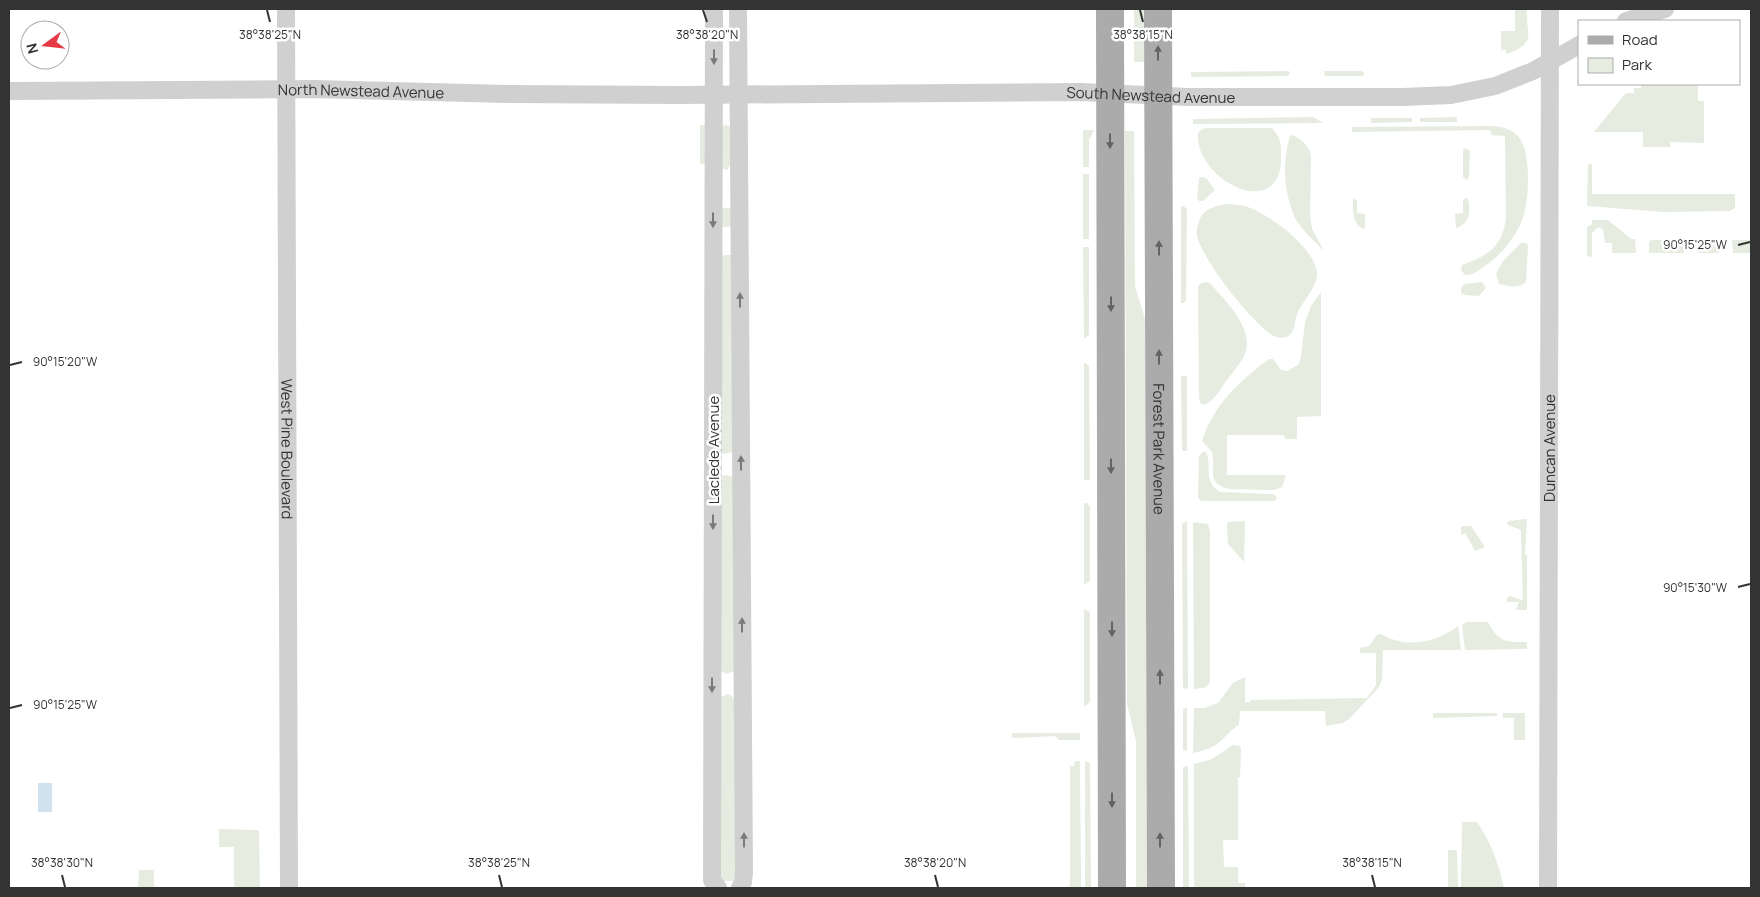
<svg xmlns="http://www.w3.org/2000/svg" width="1760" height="897" font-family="Manrope,sans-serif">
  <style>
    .green { fill: #e6ecdf }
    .water { fill: #cfe2ee }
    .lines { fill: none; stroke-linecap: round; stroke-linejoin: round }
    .minor { stroke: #d0d0d0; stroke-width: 18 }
    .primary { stroke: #ababab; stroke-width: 28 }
    .oneway { fill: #636363 }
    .oneway2 { fill: #7a7a7a }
    .ticks { fill: none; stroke: #333; stroke-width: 2 }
    .labels { text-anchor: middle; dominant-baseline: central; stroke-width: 5; stroke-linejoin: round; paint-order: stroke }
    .street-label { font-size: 15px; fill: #333; stroke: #fff }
    .ticks-label { font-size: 12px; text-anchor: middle; fill: #333; stroke: #fff; stroke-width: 5; stroke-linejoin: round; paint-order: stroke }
  </style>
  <rect width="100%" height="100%" fill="#fff"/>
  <g class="green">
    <rect x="1134" y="9" width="10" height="53"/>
    <path d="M1515,9H1527C1525,34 1539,42 1507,54L1505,49L1501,51V31H1515Z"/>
    <polygon points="1288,71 1290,72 1288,76 1191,77 1191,72"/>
    <polygon points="1324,71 1362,71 1364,73 1363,76 1325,76"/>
    <polygon points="1641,84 1657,85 1658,84 1698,84 1698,101 1704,101 1704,143 1670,142 1670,147 1643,147 1643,132 1594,132 1626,93 1634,93 1634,88 1641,88"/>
    <polygon points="1313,117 1323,123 1193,124 1193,119"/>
    <polygon points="1457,117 1457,122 1420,122 1420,118"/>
    <polygon points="1371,118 1412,118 1412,122 1371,123"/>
    <polygon points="726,124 730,128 730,165 727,170 721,168 721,128"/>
    <rect x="700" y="125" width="5" height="39"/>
    <path d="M1491,126C1524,127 1527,149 1528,176C1528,194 1527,209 1520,225C1511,243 1499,257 1482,268C1477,272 1472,275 1465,275L1461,270L1462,265C1488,255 1502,248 1506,218L1505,136L1492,135L1490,130L1354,132H1352V127Z"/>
    <path d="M1207,128H1272C1282,139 1281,145 1281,160C1279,223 1194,179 1198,133L1202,129Z"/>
    <polygon points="1083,130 1094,130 1089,140 1089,167 1083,167"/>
    <polygon points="1125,131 1134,131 1135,286 1145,319 1147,888 1136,888 1136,741 1127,704"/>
    <path d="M1293,135C1302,140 1308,145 1311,155L1310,216L1312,229L1324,251C1314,241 1302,230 1295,218C1284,193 1282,162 1290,136Z"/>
    <polygon points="1464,148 1469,150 1470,152 1469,177 1466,180 1463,177 1463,150"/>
    <polygon points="1588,164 1592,164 1592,194 1735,194 1735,208 1730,211 1664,212 1587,206"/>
    <rect x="1083" y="174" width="6" height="65"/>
    <polygon points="1202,177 1206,178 1215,190 1203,201 1199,201 1197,198 1199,178"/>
    <path d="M1354,198L1357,201V213L1365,214V228L1363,229C1352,223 1353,211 1353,200Z"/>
    <path d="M1466,198L1468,199C1471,211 1470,224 1456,228L1455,214L1463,213V200Z"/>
    <path d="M1226,204C1233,204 1239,205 1245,206C1268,213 1316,248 1317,274C1317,288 1302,301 1297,315C1294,322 1295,335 1286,337C1280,339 1274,337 1269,333C1247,316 1204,262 1197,236C1196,230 1198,222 1201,217C1205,208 1217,206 1226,204Z"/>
    <polygon points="1181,206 1185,207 1187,210 1186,300 1184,303 1181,303"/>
    <polygon points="719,208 734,208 734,227 718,227"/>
    <polygon points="1592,220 1608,220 1631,239 1635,239 1636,253 1612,253 1612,243 1605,243 1603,230 1601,228 1597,228 1592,233 1592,257 1587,256 1587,227 1592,224"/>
    <polygon points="1651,240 1683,240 1684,253 1649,253 1649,242"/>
    <polygon points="1699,240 1717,240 1719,253 1698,253 1698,241"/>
    <polygon points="1732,240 1751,240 1751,253 1733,253"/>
    <path d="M1521,243H1525L1528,245L1526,282C1519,289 1508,286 1499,284L1496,274L1503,261Z"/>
    <polygon points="1083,247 1089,247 1089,335 1084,339"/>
    <polygon points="725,255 731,255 733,452 724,454 720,452 720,257"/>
    <path d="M1206,282L1210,283C1225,301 1255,328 1245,354C1241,363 1233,372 1227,380C1221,388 1213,403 1203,405L1200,402L1199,398L1198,286L1201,283Z"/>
    <polygon points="1482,282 1486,288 1479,296 1465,295 1461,293 1461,288 1464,284"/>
    <path d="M1321,292V416L1297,417V439H1285L1284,435H1227V475H1286L1282,487L1274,490L1229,489C1205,483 1216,470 1212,452L1202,441C1214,404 1239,382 1269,359H1273L1281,370L1288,371L1299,364L1301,356L1305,323L1311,306Z"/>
    <polygon points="1084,362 1089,366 1090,480 1084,480"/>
    <polygon points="1181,376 1187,376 1187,451 1182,451"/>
    <path d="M1203,452H1206C1213,468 1202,480 1220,492L1272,494L1276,496L1277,499L1274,501H1201L1198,498L1199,456Z"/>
    <polygon points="725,475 731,476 734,479 734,671 726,674 720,670 721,477"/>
    <polygon points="1084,503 1087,503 1090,507 1090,581 1084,585"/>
    <polygon points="1527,519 1525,555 1527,555 1527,610 1516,610 1519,602 1507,602 1507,598 1510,596 1521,600 1523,599 1521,530 1508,525 1507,523 1509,521"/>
    <polygon points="1187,521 1188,689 1183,688 1182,524"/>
    <polygon points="1245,521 1244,562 1228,544 1227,524 1229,522"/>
    <polygon points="1193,522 1208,524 1210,532 1210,681 1209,684 1204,688 1194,689"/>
    <polygon points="1461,526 1471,526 1485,547 1475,551 1465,533 1461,535"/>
    <polygon points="1084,609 1090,612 1090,701 1088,704 1084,707"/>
    <path d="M1466,622H1488C1499,643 1506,642 1527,642V649L1465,650L1462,625Z"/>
    <path d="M1458,626L1461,650H1383L1382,680L1379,687L1349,719L1343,723L1326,726L1325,711H1240L1239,725C1230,730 1225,738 1217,744C1210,749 1202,751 1193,753L1194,708H1204L1218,703L1233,683L1245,677V702H1250V700L1367,698L1376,685V653H1360V648L1369,646L1377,635L1380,634C1386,636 1390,639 1395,640C1416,647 1442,639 1458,626Z"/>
    <polygon points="728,694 732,696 735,700 736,873 733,881 723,881 721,877 721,697"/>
    <polygon points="1187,708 1187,751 1183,750 1183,709"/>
    <polygon points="1433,713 1497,713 1497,716 1433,718"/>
    <polygon points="1503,713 1525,713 1525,740 1514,740 1514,718 1503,718"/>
    <polygon points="1012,733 1080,733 1080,740 1059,740 1055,736 1014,738 1012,737"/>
    <polygon points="1233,745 1240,746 1241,748 1240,777 1238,777 1238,840 1223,840 1224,867 1238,867 1238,883 1245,883 1245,888 1194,888 1194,764 1212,759"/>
    <polygon points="1075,761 1080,761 1081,888 1070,888 1070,766 1074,766"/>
    <polygon points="1085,761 1090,763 1091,888 1085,888"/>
    <polygon points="1188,766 1189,888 1183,888 1183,767"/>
    <path d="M1462,822H1477C1491,842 1499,865 1504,888H1461Z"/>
    <polygon points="219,829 259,830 260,888 234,888 234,847 219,847"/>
    <polygon points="1448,850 1457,850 1458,888 1448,888"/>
    <polygon points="139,870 154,870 154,888 138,888"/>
  </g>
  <rect class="water" x="38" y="783" width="14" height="29"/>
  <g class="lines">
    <g class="minor">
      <path id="s1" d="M286,9L289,888"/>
      <polyline points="714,9 712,880 718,888"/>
      <polyline points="738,9 744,873 743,882 740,888"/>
      <polyline points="1626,21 1665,9"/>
      <path id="s2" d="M9,91L314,89L507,94L680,95L1081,92L1188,97H1402L1451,95L1495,86L1533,71L1579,45"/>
      <path id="s3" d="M1548,888L1550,9"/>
    </g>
    <g class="primary">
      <polyline points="1110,9 1112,888"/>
      <path id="s4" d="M1158,9L1161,888"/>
    </g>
  </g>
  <defs><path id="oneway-solid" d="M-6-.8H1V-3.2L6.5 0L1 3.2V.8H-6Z" transform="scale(1.25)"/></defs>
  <g class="oneway">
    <use href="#oneway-solid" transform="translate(1158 53) rotate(-90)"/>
    <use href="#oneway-solid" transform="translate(1110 141) rotate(90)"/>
    <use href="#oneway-solid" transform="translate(1159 248) rotate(-90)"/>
    <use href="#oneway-solid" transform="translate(1111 304) rotate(90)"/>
    <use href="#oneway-solid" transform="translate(1159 357) rotate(-90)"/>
    <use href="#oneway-solid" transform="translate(1111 466) rotate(90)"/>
    <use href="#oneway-solid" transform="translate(1112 629) rotate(90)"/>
    <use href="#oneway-solid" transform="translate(1160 677) rotate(-90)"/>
    <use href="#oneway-solid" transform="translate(1112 800) rotate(90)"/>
    <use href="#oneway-solid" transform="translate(1160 840) rotate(-90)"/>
  </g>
  <g class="oneway2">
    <use href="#oneway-solid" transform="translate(714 57) rotate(90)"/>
    <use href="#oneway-solid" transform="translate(713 220) rotate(90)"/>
    <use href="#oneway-solid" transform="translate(740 300) rotate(-90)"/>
    <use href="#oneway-solid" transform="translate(741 463) rotate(-90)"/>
    <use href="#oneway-solid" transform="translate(713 522) rotate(90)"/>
    <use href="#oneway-solid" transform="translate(742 625) rotate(-90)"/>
    <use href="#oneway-solid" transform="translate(712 685) rotate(90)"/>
    <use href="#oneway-solid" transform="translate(744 840) rotate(-90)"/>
  </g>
  <path class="ticks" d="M267,10L270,22M703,10L707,22M1140,10L1143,22M1738,245L1750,242M10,365L22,362M1738,587L1750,584M10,708L22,705M62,875L65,887M499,875L502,887M935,875L938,887M1372,875L1375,887"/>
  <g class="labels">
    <g class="street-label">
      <text stroke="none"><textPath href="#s2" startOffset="352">North Newstead Avenue</textPath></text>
      <text stroke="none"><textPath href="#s2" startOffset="1142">South Newstead Avenue</textPath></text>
      <text stroke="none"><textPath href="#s4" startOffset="440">Forest Park Avenue</textPath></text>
      <text stroke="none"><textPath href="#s3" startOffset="440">Duncan Avenue</textPath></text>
      <text stroke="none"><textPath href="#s1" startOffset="440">West Pine Boulevard</textPath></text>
      <text transform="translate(713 450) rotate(-90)">Laclede Avenue</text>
    </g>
  </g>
  <g class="ticks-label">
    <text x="270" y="39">38°38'25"N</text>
    <text x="707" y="39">38°38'20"N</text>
    <text x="1143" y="39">38°38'15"N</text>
    <text x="1695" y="249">90°15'25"W</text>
    <text x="65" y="366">90°15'20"W</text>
    <text x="1695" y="592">90°15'30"W</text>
    <text x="65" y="709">90°15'25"W</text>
    <text x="62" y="867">38°38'30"N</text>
    <text x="499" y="867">38°38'25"N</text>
    <text x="935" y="867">38°38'20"N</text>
    <text x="1372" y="867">38°38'15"N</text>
  </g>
  <rect width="1760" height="897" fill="none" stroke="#333333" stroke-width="20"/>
  <rect x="1578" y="20" width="162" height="65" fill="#ffffff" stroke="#adadad"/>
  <rect x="1588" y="36" width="25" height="8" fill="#ababab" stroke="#adadad"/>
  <text x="1622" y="45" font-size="15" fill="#333333">Road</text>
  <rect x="1588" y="58" width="25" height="15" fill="#e6ecdf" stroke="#adadad"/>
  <text x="1622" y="70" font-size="15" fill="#333333">Park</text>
  <g transform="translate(45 45) rotate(255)"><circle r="24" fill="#ffffff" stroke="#adadad"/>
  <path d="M0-4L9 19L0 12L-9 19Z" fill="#e63946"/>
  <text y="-8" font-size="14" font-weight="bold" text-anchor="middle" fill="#333333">N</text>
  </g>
</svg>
